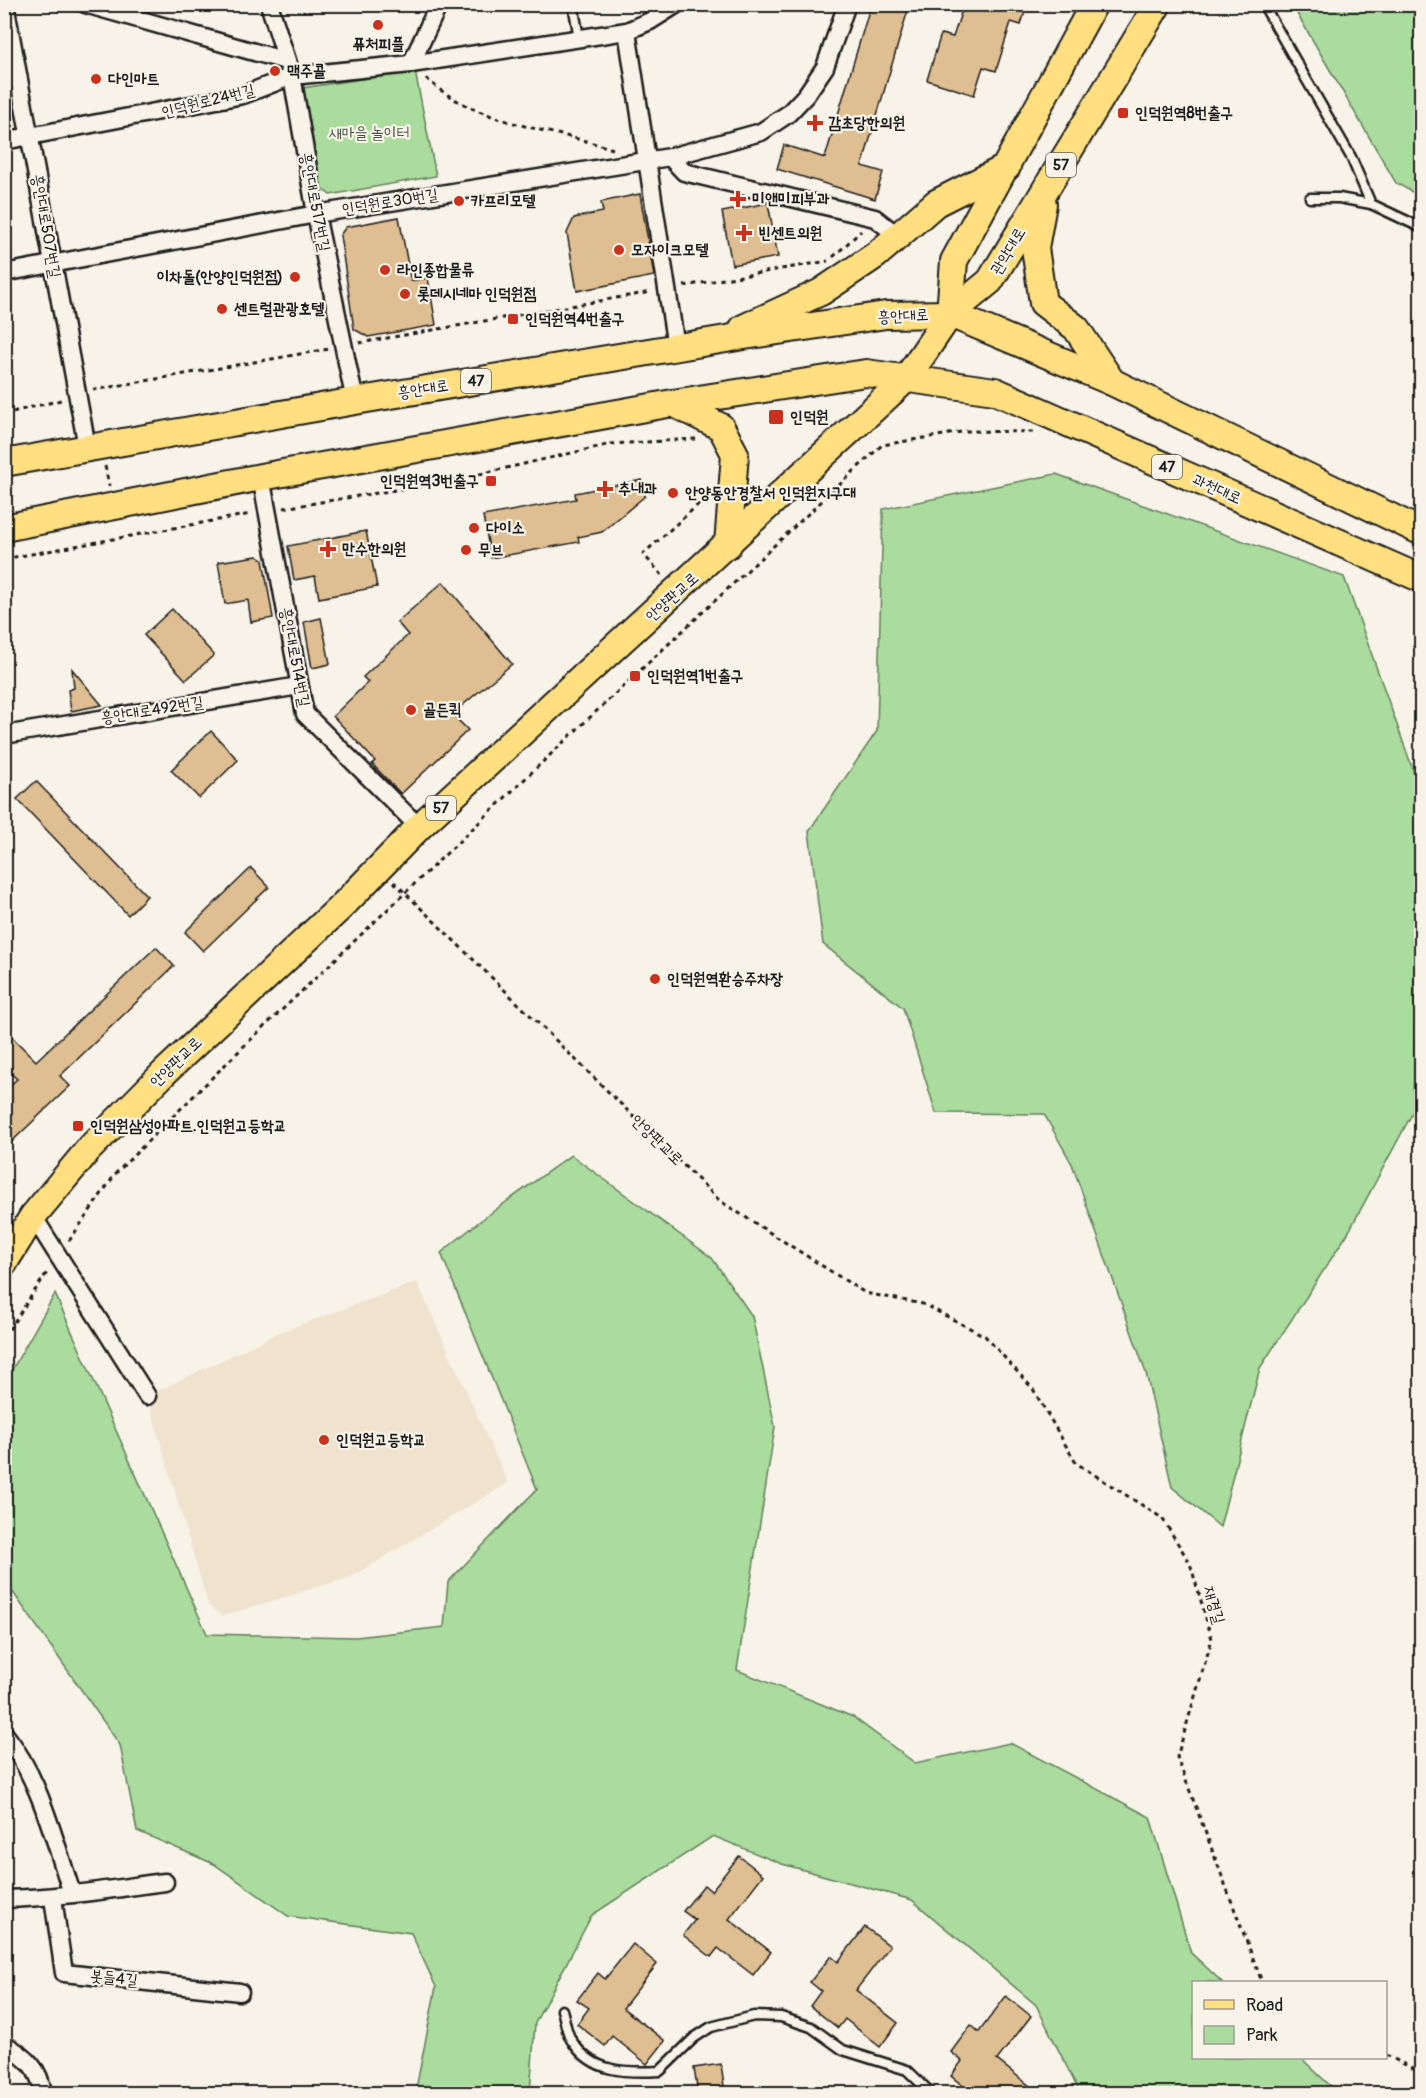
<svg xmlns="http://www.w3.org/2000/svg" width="1426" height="2098" font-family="Pangolin,'Poor Story',sans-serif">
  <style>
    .built { fill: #f0e3ce }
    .green { fill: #aadc9d; stroke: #637c5c; stroke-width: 1.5 }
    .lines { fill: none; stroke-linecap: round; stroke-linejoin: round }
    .stream { stroke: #5f8899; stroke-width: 5 }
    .building { fill: #dfbe91; stroke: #1c1c1c; stroke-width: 1.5 }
    .lane-casing { stroke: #1c1c1c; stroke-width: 13 }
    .street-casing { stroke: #1c1c1c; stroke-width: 21 }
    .primary-casing { stroke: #1c1c1c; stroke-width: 30 }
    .path { stroke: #1c1c1c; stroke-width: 3; stroke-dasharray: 4.5 4.5; stroke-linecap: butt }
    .lane { stroke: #f7f3e8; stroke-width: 8 }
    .street { stroke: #f7f3e8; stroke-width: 16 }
    .primary { stroke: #ffdf80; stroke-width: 26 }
    .poi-dot { fill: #c8321e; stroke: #f7f3e8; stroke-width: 2 }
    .labels { text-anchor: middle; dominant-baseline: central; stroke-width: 4.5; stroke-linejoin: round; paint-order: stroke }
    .shield { fill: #f7f3e8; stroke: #5e5c59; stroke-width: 1.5 }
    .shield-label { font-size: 15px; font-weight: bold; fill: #1c1c1c }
    .poi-label { font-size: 16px; font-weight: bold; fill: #1c1c1c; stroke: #f7f3e8; text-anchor: start }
    .street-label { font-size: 16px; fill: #1c1c1c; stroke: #f7f3e8 }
    .park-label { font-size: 16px; fill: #475643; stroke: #f7f3e8 }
  </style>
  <rect width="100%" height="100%" fill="#f7f3e8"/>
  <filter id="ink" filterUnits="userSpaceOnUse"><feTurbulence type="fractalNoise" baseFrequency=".0167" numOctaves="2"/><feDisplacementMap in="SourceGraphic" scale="12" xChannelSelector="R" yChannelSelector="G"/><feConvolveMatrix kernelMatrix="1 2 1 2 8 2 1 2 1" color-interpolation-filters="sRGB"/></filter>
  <g filter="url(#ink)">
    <polygon class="built" points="417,1282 508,1483 351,1577 222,1616 208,1605 147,1396 278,1333"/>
    <g class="green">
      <polygon points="1292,5 1421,5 1421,197 1396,183"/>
      <polygon points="415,71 436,176 330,195 313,181 302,88"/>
      <polygon points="1056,474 1344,577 1421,792 1422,896 1418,920 1413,1112 1348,1233 1260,1368 1220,1527 1172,1487 1146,1373 1072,1164 1044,1114 936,1113 903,1008 823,944 809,831 877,731 883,509"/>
      <polygon points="571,1155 712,1258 752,1316 775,1427 737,1670 853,1717 915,1763 1010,1743 1150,1817 1191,1953 1222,1982 1194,1982 1194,2058 1301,2058 1338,2093 1080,2093 1036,2005 912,1900 782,1864 713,1836 592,1915 535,2023 530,2093 413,2093 416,2089 436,1987 411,1933 288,1916 214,1864 137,1831 120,1745 5,1581 5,1382 55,1294 207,1634 356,1637 444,1627 448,1582 537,1489 441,1253 480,1221"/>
    </g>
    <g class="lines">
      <polyline class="stream" points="1414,452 1422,456"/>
    </g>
    <g class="building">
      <polygon points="871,4 892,4 908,10 862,166 883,172 875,199 777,169 784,145 825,158"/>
      <polygon points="964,4 1027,4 1021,25 1011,22 996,71 983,67 974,95 927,80 941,34 953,37"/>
      <polygon points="640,194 654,276 577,291 567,233 574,218 603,212 601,202"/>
      <polygon points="768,203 778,257 732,265 722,212"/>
      <polygon points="399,217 411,281 428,278 436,325 368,337 354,329 340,235 346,227"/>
      <polygon points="642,480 645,496 602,532 578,537 579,542 491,558 483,516 576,499 575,493"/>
      <polygon points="366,531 377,587 319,598 315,576 294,580 288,546"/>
      <polygon points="257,556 263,560 273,618 251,622 248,600 225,604 218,562"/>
      <polygon points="443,582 512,664 452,714 468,730 401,794 372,764 375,761 333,716 368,682 363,677 408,635 397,622"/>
      <polygon points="172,609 214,655 186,680 144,635"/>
      <polygon points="321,618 330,664 312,668 304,622"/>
      <polygon points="72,669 102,705 71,711 68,690 74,688"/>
      <polygon points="211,731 238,760 199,798 171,770"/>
      <polygon points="36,781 147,896 128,915 17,799"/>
      <polygon points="251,868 269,887 203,951 185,932"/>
      <polygon points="156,947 174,966 60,1076 70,1086 4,1149 4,1091 17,1079 4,1067 4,1029 36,1061"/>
      <polygon points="739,1856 763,1875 729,1919 771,1952 753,1975 718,1948 711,1957 683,1935 695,1920 683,1911 704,1885 711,1891"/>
      <polygon points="865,1927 890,1946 856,1990 898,2023 880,2047 845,2019 838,2028 810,2006 821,1991 810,1982 831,1956 838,1962"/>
      <polygon points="633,1944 657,1964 623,2008 665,2041 647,2064 612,2036 605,2046 577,2024 589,2008 577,2000 598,1973 605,1979"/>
      <polygon points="1006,1996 1031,2016 997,2060 1040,2094 973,2094 951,2076 962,2061 951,2052 971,2025 979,2032"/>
      <polygon points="721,2064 725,2094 698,2094 694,2068"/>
    </g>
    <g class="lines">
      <g class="lane-casing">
        <g id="lane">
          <polyline points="573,4 579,38"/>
          <polyline points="1263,4 1351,157 1371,204 1422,228"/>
          <polyline points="1310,198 1339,198 1371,204"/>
          <path d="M562,2010C565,2019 566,2033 572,2041C592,2073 626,2073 660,2071L694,2038L711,2027L754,2016L781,2017L811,2027L843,2050L907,2070L932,2094"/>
        </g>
      </g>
      <g class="street-casing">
        <g id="street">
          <polyline points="5,4 87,447"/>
          <polyline points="85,4 286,61"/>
          <polyline points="269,4 292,76 316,214 355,401"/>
          <polyline points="627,31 676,347"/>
          <polyline points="411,64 439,4"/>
          <polyline points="4,141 243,95 292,76 411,64 627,31 650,21 677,4"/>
          <polyline points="670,157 684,172 875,218 898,236"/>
          <polyline points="4,273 316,214 670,157 761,132 788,114 806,95 825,67 847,4"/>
          <polyline points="261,477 305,714 419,827"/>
          <polyline points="4,735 299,686"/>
          <polyline points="33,1216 147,1396"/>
          <path d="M4,1733C40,1778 54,1840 72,1893"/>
          <polyline points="53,1898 64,1973 240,1992"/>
          <path d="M4,1899C58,1898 111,1889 165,1882"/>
          <path d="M4,2044C26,2057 40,2068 43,2094"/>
        </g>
      </g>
      <g class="primary-casing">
        <g id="primary">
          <polyline points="1043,204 1035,248 1043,303 1076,328 1112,382"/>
          <polyline points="950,314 954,261 1094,4"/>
          <polyline points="743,328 821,292 876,255 936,203 1007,167"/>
          <polyline points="673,403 721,427 735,454 728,545"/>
          <polyline points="4,463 355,401 744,336 886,315 950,314 1112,382 1422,532"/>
          <polyline points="4,528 261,477 673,403 866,373 995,391 1422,579"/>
          <polyline points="4,1263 33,1216 88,1150 164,1073 342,906 419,827 906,379 950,314 990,281 1158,4"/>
        </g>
      </g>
      <g class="path">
        <path d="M426,78C476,125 550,128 613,149"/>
        <polyline points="833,257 861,231"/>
        <polyline points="684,286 828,261"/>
        <polyline points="359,343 651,292"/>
        <polyline points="93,390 329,349"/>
        <polyline points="4,414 61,400"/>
        <polyline points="105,466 109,486"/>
        <polyline points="284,508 445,482 611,444 697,439"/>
        <polyline points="4,559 251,514"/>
        <polyline points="662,575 643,554 710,494"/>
        <polyline points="394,882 720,1201 865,1293 923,1304 985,1336 1033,1389 1076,1463 1162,1518 1190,1563 1212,1639 1177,1757 1262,1982"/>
        <polyline points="69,1241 116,1173 243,1047 571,735 882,445 967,431 1034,432"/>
        <polyline points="4,1337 48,1271"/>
        <polyline points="1386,2055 1422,2073"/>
      </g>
      <use href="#lane" class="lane"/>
      <use href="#street" class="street"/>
      <use href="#primary" class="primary"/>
    </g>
  </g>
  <g class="poi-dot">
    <circle cx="378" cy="25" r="6"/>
    <circle cx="275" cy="71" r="6"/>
    <circle cx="96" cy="79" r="6"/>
    <rect x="1117" y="107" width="12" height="12" rx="3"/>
    <path d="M812 114h6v6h6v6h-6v6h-6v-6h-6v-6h6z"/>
    <path d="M735 190h6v6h6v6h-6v6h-6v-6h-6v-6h6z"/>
    <circle cx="459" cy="201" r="6"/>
    <path d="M741 224h6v6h6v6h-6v6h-6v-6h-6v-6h6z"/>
    <circle cx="619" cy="250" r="6"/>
    <circle cx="385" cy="270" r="6"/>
    <circle cx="295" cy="277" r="6"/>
    <circle cx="405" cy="294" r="6"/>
    <circle cx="222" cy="309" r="6"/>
    <rect x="507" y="313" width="12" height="12" rx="3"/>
    <rect x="768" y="409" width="16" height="16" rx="3"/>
    <rect x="485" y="475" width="12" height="12" rx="3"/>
    <path d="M602 480h6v6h6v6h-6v6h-6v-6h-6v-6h6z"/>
    <circle cx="673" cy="493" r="6"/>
    <circle cx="474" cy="528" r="6"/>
    <path d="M325 540h6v6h6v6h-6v6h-6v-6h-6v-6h6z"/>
    <circle cx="466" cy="550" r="6"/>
    <rect x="629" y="670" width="12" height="12" rx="3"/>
    <circle cx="411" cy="710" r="6"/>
    <circle cx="655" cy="979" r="6"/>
    <rect x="72" y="1120" width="12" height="12" rx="3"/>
    <circle cx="324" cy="1440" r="6"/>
  </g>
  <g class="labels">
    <g class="shield">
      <rect x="1046" y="153" width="30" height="24" rx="4.5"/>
      <rect x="461" y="369" width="30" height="24" rx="4.5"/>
      <rect x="1152" y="455" width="30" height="24" rx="4.5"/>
      <rect x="426" y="796" width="30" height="24" rx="4.5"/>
    </g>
    <g class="shield-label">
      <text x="1061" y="165">57</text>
      <text x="476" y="381">47</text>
      <text x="1167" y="467">47</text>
      <text x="441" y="808">57</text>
    </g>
    <g class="poi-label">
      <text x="378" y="44" text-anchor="middle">퓨처피플</text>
      <text x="287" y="71">맥주콜</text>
      <text x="108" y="79">다인마트</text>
      <text x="1135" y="113">인덕원역8번출구</text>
      <text x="828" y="123">감초당한의원</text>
      <text x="752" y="199">미앤미피부과</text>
      <text x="471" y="201">카프리모텔</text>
      <text x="758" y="233">빈센트의원</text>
      <text x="631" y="250">모자이크모텔</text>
      <text x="397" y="270">라인종합물류</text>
      <text x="283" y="277" text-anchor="end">이차돌(안양인덕원점)</text>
      <text x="417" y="294">롯데시네마 인덕원점</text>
      <text x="234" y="309">센트럴관광호텔</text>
      <text x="525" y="319">인덕원역4번출구</text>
      <text x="790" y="417">인덕원</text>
      <text x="479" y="481" text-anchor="end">인덕원역3번출구</text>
      <text x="618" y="489">추내과</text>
      <text x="685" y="493">안양동안경찰서 인덕원지구대</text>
      <text x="486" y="528">다이소</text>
      <text x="342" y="549">만수한의원</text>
      <text x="478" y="550">무브</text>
      <text x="647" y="676">인덕원역1번출구</text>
      <text x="423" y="710">골든퀵</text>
      <text x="667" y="979">인덕원역환승주차장</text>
      <text x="90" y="1126">인덕원삼성아파트.인덕원고등학교</text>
      <text x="336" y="1440">인덕원고등학교</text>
    </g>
    <g class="street-label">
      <text transform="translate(208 101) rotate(-14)">인덕원로24번길</text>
      <text transform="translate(315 202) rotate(79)">흥안대로517번길</text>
      <text transform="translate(390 202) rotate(-9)">인덕원로30번길</text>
      <text transform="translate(46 226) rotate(80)">흥안대로507번길</text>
      <text transform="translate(1008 251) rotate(-59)">관악대로</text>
      <text transform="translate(903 316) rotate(-3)">흥안대로</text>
      <text transform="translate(423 389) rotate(-9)">흥안대로</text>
      <text transform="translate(1217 489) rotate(24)">과천대로</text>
      <text transform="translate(672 597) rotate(-42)">안양판교로</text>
      <text transform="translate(295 657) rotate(79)">흥안대로514번길</text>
      <text transform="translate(152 710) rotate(-9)">흥안대로492번길</text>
      <text transform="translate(176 1062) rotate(-44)">안양판교로</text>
      <text transform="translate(657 1140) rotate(44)">안양판교로</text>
      <text transform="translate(1214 1605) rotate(74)">재경길</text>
      <text transform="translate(114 1978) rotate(6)">봇들4길</text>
    </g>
    <g class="park-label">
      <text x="369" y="133">새마을 놀이터</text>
    </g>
  </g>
  <rect width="1426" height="2098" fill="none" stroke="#f7f3e8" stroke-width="24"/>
  <rect x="12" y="12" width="1402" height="2074" fill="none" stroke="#1c1c1c" stroke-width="2" filter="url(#ink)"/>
  <rect x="1192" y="1981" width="195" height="78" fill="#f7f3e8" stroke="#9f9d96" stroke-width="1.5"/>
  <rect x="1204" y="2000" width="30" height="9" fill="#ffdf80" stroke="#9f9d96" stroke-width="1.5"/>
  <text x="1246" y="2011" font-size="18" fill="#1c1c1c">Road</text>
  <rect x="1204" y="2026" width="30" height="18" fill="#aadc9d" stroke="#9f9d96" stroke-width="1.5"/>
  <text x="1246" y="2041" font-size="18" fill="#1c1c1c">Park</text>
</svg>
